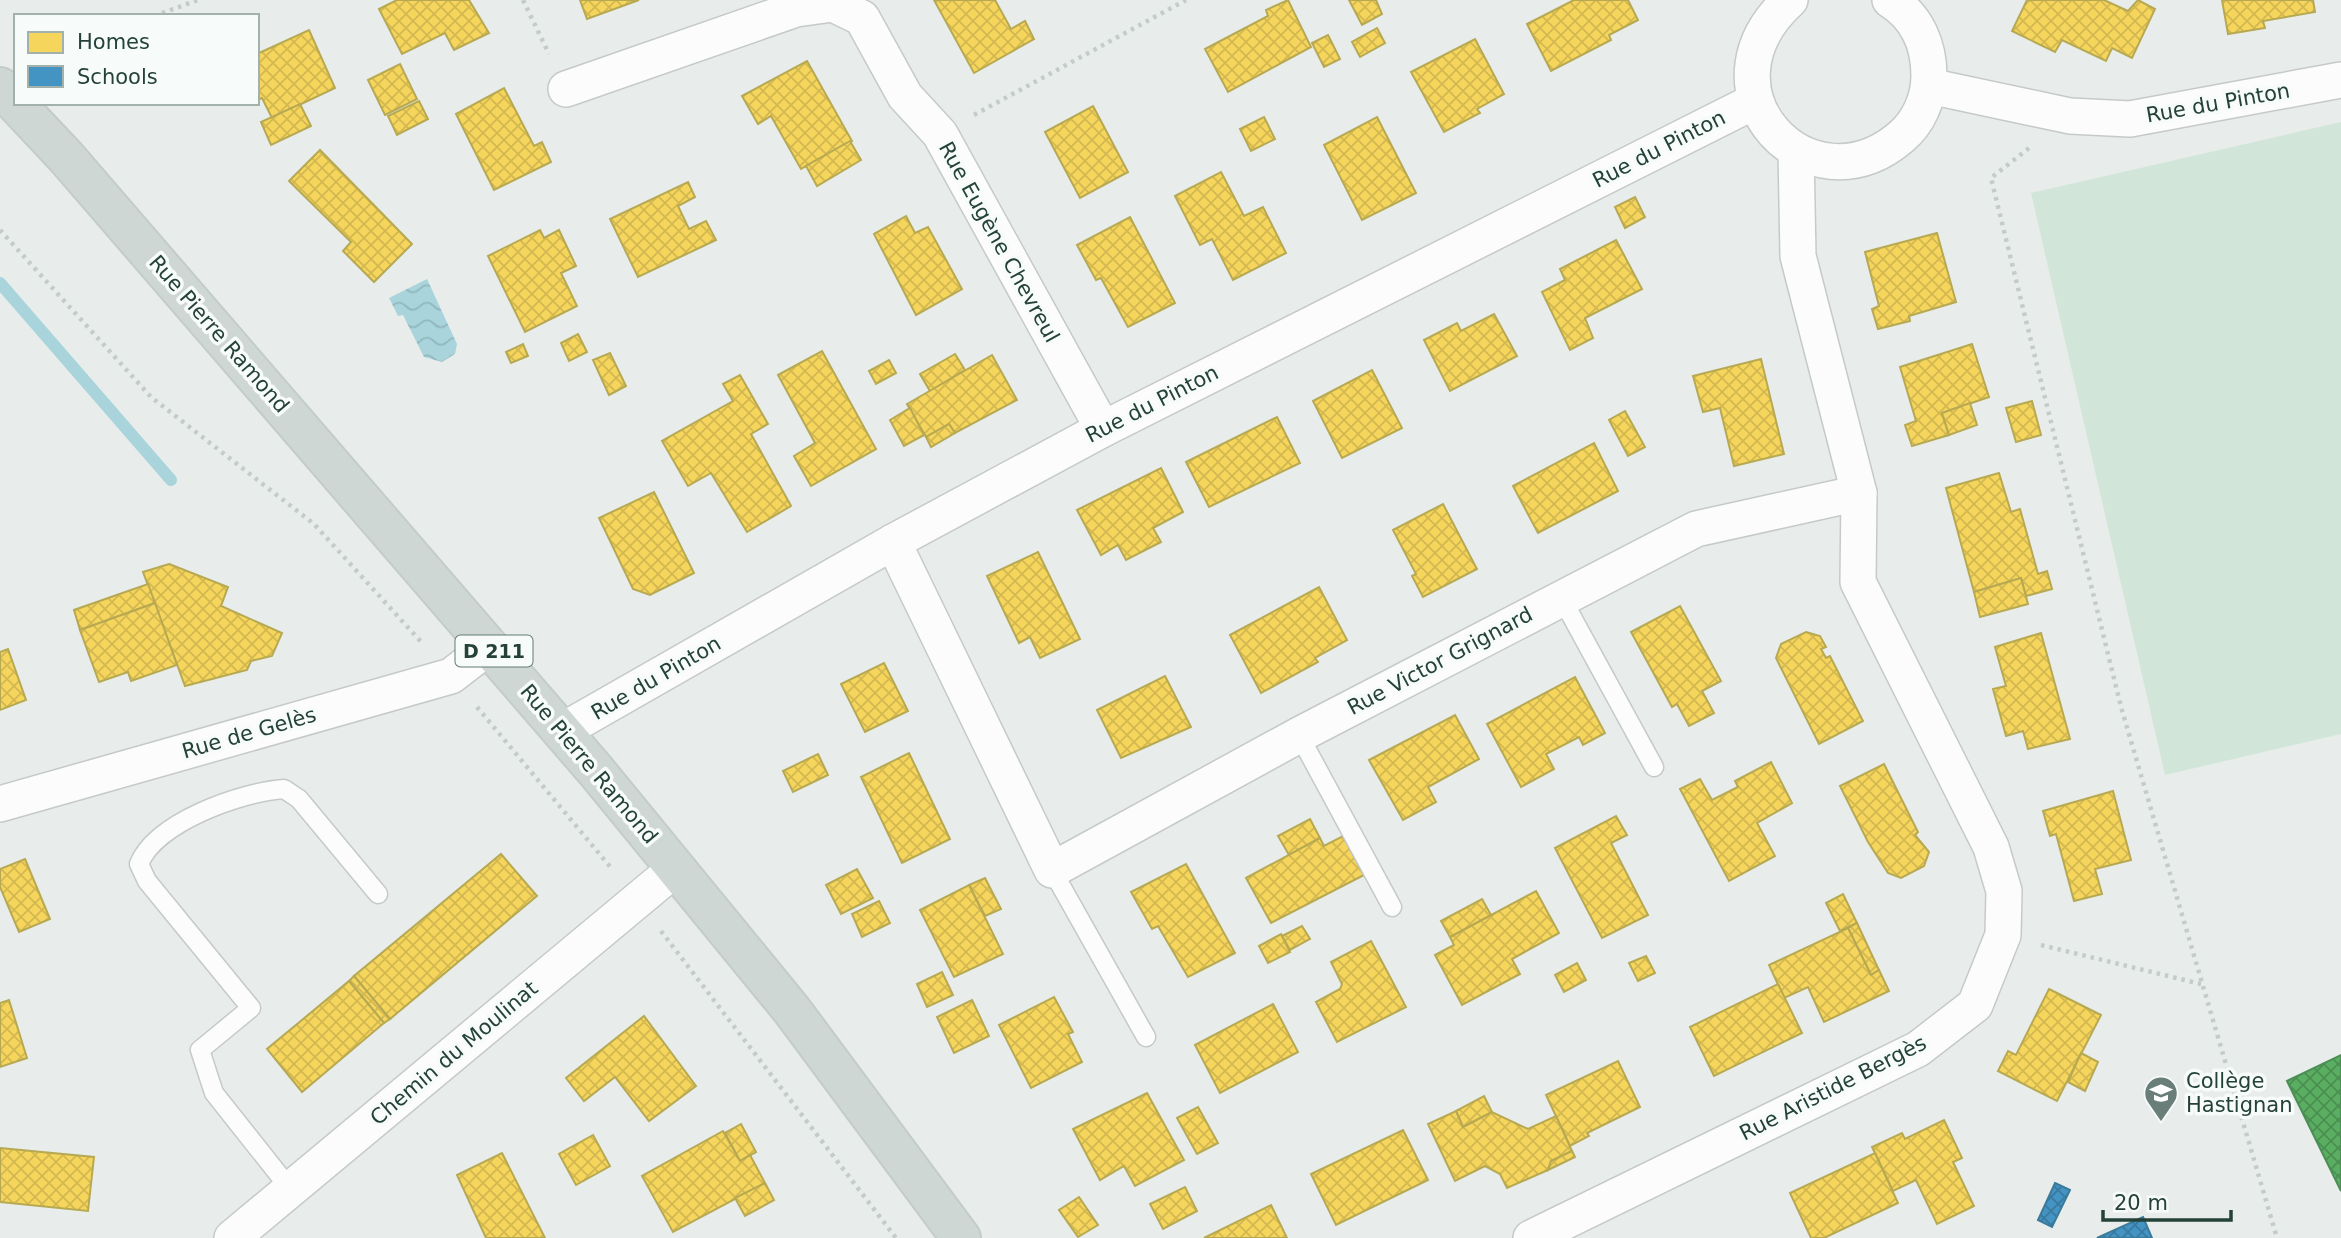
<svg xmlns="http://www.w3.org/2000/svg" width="2341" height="1238" font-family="'DejaVu Sans',sans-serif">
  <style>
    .garden { fill: #d1e6d8 }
    .water { fill: url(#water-waves) }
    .homes { fill: url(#homes-cross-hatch); stroke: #b7a952; stroke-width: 2 }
    .schools { fill: url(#schools-cross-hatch); stroke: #3a7b9a; stroke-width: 2 }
    .public { fill: url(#public-cross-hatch); stroke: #4a8e55; stroke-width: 2 }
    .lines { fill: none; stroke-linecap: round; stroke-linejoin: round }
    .stream { stroke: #a9d4db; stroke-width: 12 }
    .service-casing { stroke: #c5cac8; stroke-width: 21 }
    .minor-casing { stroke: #c5cac8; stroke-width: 38 }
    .primary-casing { stroke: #c3ccc9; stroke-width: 42 }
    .path { stroke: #c3ccca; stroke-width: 4.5; stroke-dasharray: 3.5 5; stroke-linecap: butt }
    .service { stroke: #fcfcfc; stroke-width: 18 }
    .minor { stroke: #fcfcfc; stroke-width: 35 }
    .primary { stroke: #cfd7d5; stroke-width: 38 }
    .labels { text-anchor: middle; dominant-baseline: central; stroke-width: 7; stroke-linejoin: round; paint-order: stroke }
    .shield { fill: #f7fbf9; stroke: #637a73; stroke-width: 2 }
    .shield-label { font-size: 19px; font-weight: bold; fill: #24423a }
    .street-label { font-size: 21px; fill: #24423a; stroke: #f7fbf9 }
    .poi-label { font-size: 21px; fill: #24423a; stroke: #f7fbf9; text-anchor: start }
  </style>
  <defs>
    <pattern id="water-waves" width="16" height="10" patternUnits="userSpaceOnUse" patternTransform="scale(1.75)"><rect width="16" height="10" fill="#a9d4db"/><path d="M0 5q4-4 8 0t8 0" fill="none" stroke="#91b7bd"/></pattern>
    <pattern id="homes-cross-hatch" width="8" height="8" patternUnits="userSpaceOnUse" patternTransform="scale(1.75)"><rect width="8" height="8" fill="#f6d55c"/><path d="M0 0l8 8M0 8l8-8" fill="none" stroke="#d3b851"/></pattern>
    <pattern id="schools-cross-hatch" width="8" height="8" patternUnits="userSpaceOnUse" patternTransform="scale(1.75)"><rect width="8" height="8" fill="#4393c3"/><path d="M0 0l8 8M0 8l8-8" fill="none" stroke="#387a9f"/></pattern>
    <pattern id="public-cross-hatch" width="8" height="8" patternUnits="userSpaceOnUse" patternTransform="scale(1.75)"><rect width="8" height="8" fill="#5aae61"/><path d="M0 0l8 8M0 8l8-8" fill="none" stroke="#4a8f51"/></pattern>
  </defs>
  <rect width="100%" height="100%" fill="#e8edeb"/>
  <polygon class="garden" points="2341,122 2341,734 2165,775 2031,193"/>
  <polygon class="water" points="427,279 457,344 455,354 442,362 424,357 403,315 398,316 389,298"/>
  <g class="homes">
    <polygon points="397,0 469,0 489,33 454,50 445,33 402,54 379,9"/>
    <polygon points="580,0 639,0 587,19"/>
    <polygon points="934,0 995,0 1011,29 1025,21 1034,39 974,73"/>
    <polygon points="1288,0 1311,47 1228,92 1205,49 1268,16 1266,10"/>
    <polygon points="1349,0 1376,0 1382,14 1362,25"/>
    <polygon points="1574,0 1628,0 1638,20 1609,35 1611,40 1551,71 1527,24"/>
    <polygon points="2027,0 2104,0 2128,11 2138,0 2155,9 2132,58 2112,48 2106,61 2062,40 2055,52 2012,31"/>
    <polygon points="2222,0 2313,0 2315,12 2263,21 2265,28 2228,34"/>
    <polygon points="1377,28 1385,43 1360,57 1352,42"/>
    <polygon points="309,30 335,88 272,118 262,98 257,100 257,54"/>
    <polygon points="1328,35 1340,59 1324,67 1312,43"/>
    <polygon points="1475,39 1504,94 1477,109 1480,113 1444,132 1411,72"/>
    <polygon points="807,61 852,141 801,169 771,116 758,124 742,96"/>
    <polygon points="400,64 417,99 385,115 368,80"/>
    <polygon points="504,88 534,146 542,142 551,162 494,190 456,114"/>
    <polygon points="419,101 428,119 397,135 388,116"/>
    <polygon points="300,104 311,126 271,145 261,122"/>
    <polygon points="1093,106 1128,172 1080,198 1045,132"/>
    <polygon points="1264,117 1275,139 1251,151 1240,129"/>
    <polygon points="1377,117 1416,193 1362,220 1324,145"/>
    <polygon points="850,141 861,160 817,186 806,166"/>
    <polygon points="320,150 412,244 374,282 343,251 351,242 289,181"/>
    <polygon points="1221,172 1244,216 1263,207 1286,253 1233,280 1212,239 1200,245 1175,196"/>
    <polygon points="688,182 695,197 678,206 689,229 706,221 716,240 638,277 610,219"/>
    <polygon points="1635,197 1645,217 1625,228 1615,207"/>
    <polygon points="906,216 915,233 928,227 962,289 916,315 874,234"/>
    <polygon points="1130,217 1175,303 1128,327 1101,278 1096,280 1077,245"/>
    <polygon points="540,230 544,238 559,230 576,266 561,273 577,306 525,332 488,256"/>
    <polygon points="1937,233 1956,302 1909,316 1910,321 1878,329 1872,309 1879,306 1865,252"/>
    <polygon points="1616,240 1642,289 1585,318 1593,338 1570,350 1542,292 1565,280 1560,269"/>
    <polygon points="1494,314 1517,356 1450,391 1424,340 1457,323 1461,331"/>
    <polygon points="578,334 587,352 569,361 561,343"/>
    <polygon points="523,344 528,356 511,363 506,352"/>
    <polygon points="1972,344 1989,397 1942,413 1949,435 1912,446 1905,425 1916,421 1900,367"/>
    <polygon points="822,351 876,449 811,486 794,456 815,443 778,375"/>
    <polygon points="610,353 626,386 609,395 593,360"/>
    <polygon points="955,354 965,370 930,391 920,374"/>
    <polygon points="992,355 1017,400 955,433 949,424 926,437 907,404"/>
    <polygon points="1761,359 1784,454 1734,466 1720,408 1703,412 1693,376"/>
    <polygon points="889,360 896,373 876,384 869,371"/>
    <polygon points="1372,370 1402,428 1342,458 1313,401"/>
    <polygon points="740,375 768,424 751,434 791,506 747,532 711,473 688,486 662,441 733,401 723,384"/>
    <polygon points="2032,401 2041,435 2016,442 2006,408"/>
    <polygon points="1970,403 1977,425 1949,435 1942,413"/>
    <polygon points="910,408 924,435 904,446 890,420"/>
    <polygon points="1625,411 1645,447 1628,456 1609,420"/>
    <polygon points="1277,417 1300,463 1209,507 1186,462"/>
    <polygon points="949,424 955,433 931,447 926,437"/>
    <polygon points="1594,443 1618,491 1538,533 1513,486"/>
    <polygon points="1161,468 1183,512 1153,528 1161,542 1126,560 1118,545 1101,555 1077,510"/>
    <polygon points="1999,473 2011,512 2020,509 2038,574 2047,571 2052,589 2026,596 2021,578 1974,592 1946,488"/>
    <polygon points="654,492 694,573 650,595 633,589 599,518"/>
    <polygon points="1443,504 1477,569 1423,597 1412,576 1416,574 1393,530"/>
    <polygon points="1038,552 1080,639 1040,658 1030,637 1019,643 987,576"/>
    <polygon points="169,564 228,587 221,606 282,633 272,656 251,661 247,670 185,686 143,572"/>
    <polygon points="2021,578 2028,604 1980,617 1974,592"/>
    <polygon points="148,584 155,603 80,630 74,610"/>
    <polygon points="1319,587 1347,640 1315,658 1318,662 1261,693 1230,635"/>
    <polygon points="155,603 177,665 131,681 128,672 99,682 80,630"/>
    <polygon points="1680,606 1721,681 1702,691 1714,713 1689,726 1677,704 1672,707 1631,632"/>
    <polygon points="1806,632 1820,636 1826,647 1821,649 1826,658 1830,656 1863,721 1819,744 1776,658 1781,644"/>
    <polygon points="2041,633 2070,739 2028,749 2023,731 2006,736 1993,689 2006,686 1995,647"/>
    <polygon points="8,649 26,700 0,710 0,652"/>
    <polygon points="884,663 908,711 865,732 841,684"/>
    <polygon points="1165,676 1191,727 1121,758 1097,710"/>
    <polygon points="1575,677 1605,733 1583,745 1579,737 1546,754 1554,769 1521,787 1487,724"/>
    <polygon points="1455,715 1479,759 1428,787 1436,802 1403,820 1369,760"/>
    <polygon points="909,753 950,839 902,863 861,777"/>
    <polygon points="818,754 828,775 793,792 783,771"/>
    <polygon points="1771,762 1792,803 1757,823 1775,856 1729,881 1680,789 1700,779 1712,800 1738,787 1735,781"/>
    <polygon points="1884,764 1918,832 1915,835 1929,852 1924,866 1901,878 1888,873 1868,842 1840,786"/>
    <polygon points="2113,791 2131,860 2095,869 2102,894 2074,901 2056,834 2050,836 2043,811"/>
    <polygon points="1616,816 1627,835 1611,843 1648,915 1602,938 1555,848"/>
    <polygon points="1310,819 1320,838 1289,855 1278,836"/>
    <polygon points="1343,836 1364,875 1271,923 1246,878 1320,838 1324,846"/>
    <polygon points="501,854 537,896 390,1019 354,976"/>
    <polygon points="25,859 50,919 19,932 0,887 0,869"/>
    <polygon points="1186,864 1235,953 1188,977 1158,926 1152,929 1131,892"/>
    <polygon points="857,869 873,898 841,914 826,885"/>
    <polygon points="985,878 1001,909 985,916 969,885"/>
    <polygon points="969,885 1003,954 954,977 920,910"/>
    <polygon points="1536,891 1559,933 1512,959 1520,974 1462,1005 1435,955 1454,945 1450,937"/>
    <polygon points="1843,894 1857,923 1840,931 1826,903"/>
    <polygon points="1482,899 1491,915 1450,937 1441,921"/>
    <polygon points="879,901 890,923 862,937 852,914"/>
    <polygon points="1857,923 1879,970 1871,975 1848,928"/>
    <polygon points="1302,926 1310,939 1290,950 1282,936"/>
    <polygon points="1848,928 1871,975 1879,970 1889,991 1824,1022 1808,987 1784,998 1769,965"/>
    <polygon points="1281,934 1290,952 1268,963 1259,946"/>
    <polygon points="1371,941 1406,1007 1337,1042 1316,1002 1340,989 1342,984 1331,962"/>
    <polygon points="1646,956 1655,973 1638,981 1629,963"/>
    <polygon points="1577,963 1586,980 1564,992 1555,975"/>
    <polygon points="942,972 953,995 927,1007 917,984"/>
    <polygon points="354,976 390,1019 384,1023 349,981"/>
    <polygon points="349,981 384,1023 302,1092 267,1049"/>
    <polygon points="1778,984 1802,1033 1714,1076 1690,1027"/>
    <polygon points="2049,989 2101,1015 2057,1101 1998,1071 2008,1051 2016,1055"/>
    <polygon points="1054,997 1073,1032 1068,1034 1082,1062 1031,1088 999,1025"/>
    <polygon points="9,1000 27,1058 0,1067 0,1003"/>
    <polygon points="972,1000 989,1036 954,1053 937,1017"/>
    <polygon points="1273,1004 1298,1052 1220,1093 1195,1045"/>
    <polygon points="644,1016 696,1086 649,1121 615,1077 584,1101 566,1078"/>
    <polygon points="2081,1053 2098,1062 2085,1091 2068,1082"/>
    <polygon points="1618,1061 1640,1107 1587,1133 1589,1136 1570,1146 1546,1095"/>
    <polygon points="1147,1093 1184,1160 1135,1186 1124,1166 1100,1180 1073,1129"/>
    <polygon points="1484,1096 1492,1112 1463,1127 1456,1111"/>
    <polygon points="1198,1107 1218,1143 1197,1154 1177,1118"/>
    <polygon points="1456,1111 1463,1127 1492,1112 1528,1129 1556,1116 1572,1151 1551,1161 1548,1170 1507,1188 1500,1174 1485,1166 1455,1181 1428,1124"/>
    <polygon points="1944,1120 1962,1158 1953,1162 1974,1206 1937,1224 1916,1180 1893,1191 1872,1147 1902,1133 1905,1139"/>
    <polygon points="741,1124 756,1152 740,1161 725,1133"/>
    <polygon points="1403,1130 1428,1180 1336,1225 1311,1174"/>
    <polygon points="723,1131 740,1161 750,1155 765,1183 673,1232 642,1176"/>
    <polygon points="593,1135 610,1166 576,1185 559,1154"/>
    <polygon points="0,1148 94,1157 88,1211 0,1202"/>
    <polygon points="1572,1151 1575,1157 1548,1170 1551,1161"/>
    <polygon points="502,1153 545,1238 486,1238 457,1175"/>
    <polygon points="1875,1153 1898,1203 1824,1238 1811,1238 1790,1193"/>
    <polygon points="765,1183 774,1200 745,1216 735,1198"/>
    <polygon points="1185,1187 1197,1211 1163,1229 1150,1204"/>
    <polygon points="1079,1197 1098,1225 1078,1237 1059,1210"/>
    <polygon points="1271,1205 1287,1238 1204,1238"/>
  </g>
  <g class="schools">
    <polygon points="2055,1183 2070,1190 2052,1227 2038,1220"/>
    <polygon points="2143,1217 2152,1238 2097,1238"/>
  </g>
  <polygon class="public" points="2341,1055 2341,1191 2287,1081"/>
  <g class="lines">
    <polyline class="stream" points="0,283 171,480"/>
    <g class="service-casing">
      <g id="service">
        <polyline points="1561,597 1654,767"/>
        <polyline points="1299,735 1392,907"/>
        <polyline points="1052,870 1146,1037"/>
        <path d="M291,1190L214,1093L200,1050L251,1008L147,881L139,864C156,822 241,792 284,789L299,799L378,894"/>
      </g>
    </g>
    <g class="minor-casing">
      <g id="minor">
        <path d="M1790,0C1690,91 1810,215 1901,137C1918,123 1929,99 1929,76C1929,45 1917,17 1890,0"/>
        <polyline points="1929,86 2070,116 2130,119 2341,80"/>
        <polyline points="566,89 796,9 833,4 862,18 905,96 940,134 1103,429"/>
        <polyline points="893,542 1052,870 1299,735 1696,529 1859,493 1798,256 1796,151"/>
        <polyline points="562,731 893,542 1103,429 1755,101"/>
        <polyline points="0,804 451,676 490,646"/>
        <polyline points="232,1238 675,869"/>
        <polyline points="1531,1238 1918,1049 1975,1005 2003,935 2004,891 1991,847 1858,582 1859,493"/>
      </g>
    </g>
    <g class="primary-casing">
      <polyline id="primary" points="0,87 66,157 596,771 791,1009 961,1238"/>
    </g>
    <g class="path">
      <polyline points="523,0 549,54"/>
      <polyline points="154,16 198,0"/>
      <polyline points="974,115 1186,0"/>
      <polyline points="2029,148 1991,178 2121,707 2277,1238"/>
      <polyline points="0,230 151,397 314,524 423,644"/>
      <polyline points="477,707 612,869"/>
      <polyline points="661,931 896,1238"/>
      <polyline points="2041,945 2201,984"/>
    </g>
    <use href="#service" class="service"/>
    <use href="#minor" class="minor"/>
    <use href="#primary" class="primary"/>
  </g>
  <defs>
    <g id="school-pin" transform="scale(1.75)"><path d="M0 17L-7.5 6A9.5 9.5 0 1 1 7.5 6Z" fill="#697e78" stroke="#f7fbf9"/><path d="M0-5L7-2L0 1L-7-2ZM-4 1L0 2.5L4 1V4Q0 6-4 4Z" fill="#fff"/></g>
  </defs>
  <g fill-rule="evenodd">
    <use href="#school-pin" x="2161" y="1093"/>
  </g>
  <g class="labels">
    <rect class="shield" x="455.5" y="635.5" width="77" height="31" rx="5"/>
    <g class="shield-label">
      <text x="494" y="651">D 211</text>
    </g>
    <g class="street-label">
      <text transform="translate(2218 103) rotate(-10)">Rue du Pinton</text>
      <text transform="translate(1659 149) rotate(-27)">Rue du Pinton</text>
      <text transform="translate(999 242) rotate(61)">Rue Eugène Chevreul</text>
      <text transform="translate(219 334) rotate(49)">Rue Pierre Ramond</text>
      <text transform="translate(1152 404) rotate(-27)">Rue du Pinton</text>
      <text transform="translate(1440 661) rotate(-28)">Rue Victor Grignard</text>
      <text transform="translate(656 678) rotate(-30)">Rue du Pinton</text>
      <text transform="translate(249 733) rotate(-16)">Rue de Gelès</text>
      <text transform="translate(589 764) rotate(50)">Rue Pierre Ramond</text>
      <text transform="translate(454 1053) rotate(-40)">Chemin du Moulinat</text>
      <text transform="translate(1833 1088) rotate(-27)">Rue Aristide Bergès</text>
    </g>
    <g class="poi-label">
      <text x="2186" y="1081">Collège<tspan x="2186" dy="24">Hastignan</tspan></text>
    </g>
  </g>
  <rect x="14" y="14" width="245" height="91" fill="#f7fbf9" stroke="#a3b1ad" stroke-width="2"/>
  <rect x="28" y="32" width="35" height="21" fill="#f6d55c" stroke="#a3b1ad" stroke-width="2"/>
  <text x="77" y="49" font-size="21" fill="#24423a">Homes</text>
  <rect x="28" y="66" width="35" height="21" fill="#4393c3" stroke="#a3b1ad" stroke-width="2"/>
  <text x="77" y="84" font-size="21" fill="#24423a">Schools</text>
  <path d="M2103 1210v10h128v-10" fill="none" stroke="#24423a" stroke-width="3.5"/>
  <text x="2114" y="1210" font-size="21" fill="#24423a" stroke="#f7fbf9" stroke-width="5" paint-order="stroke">20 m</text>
</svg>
